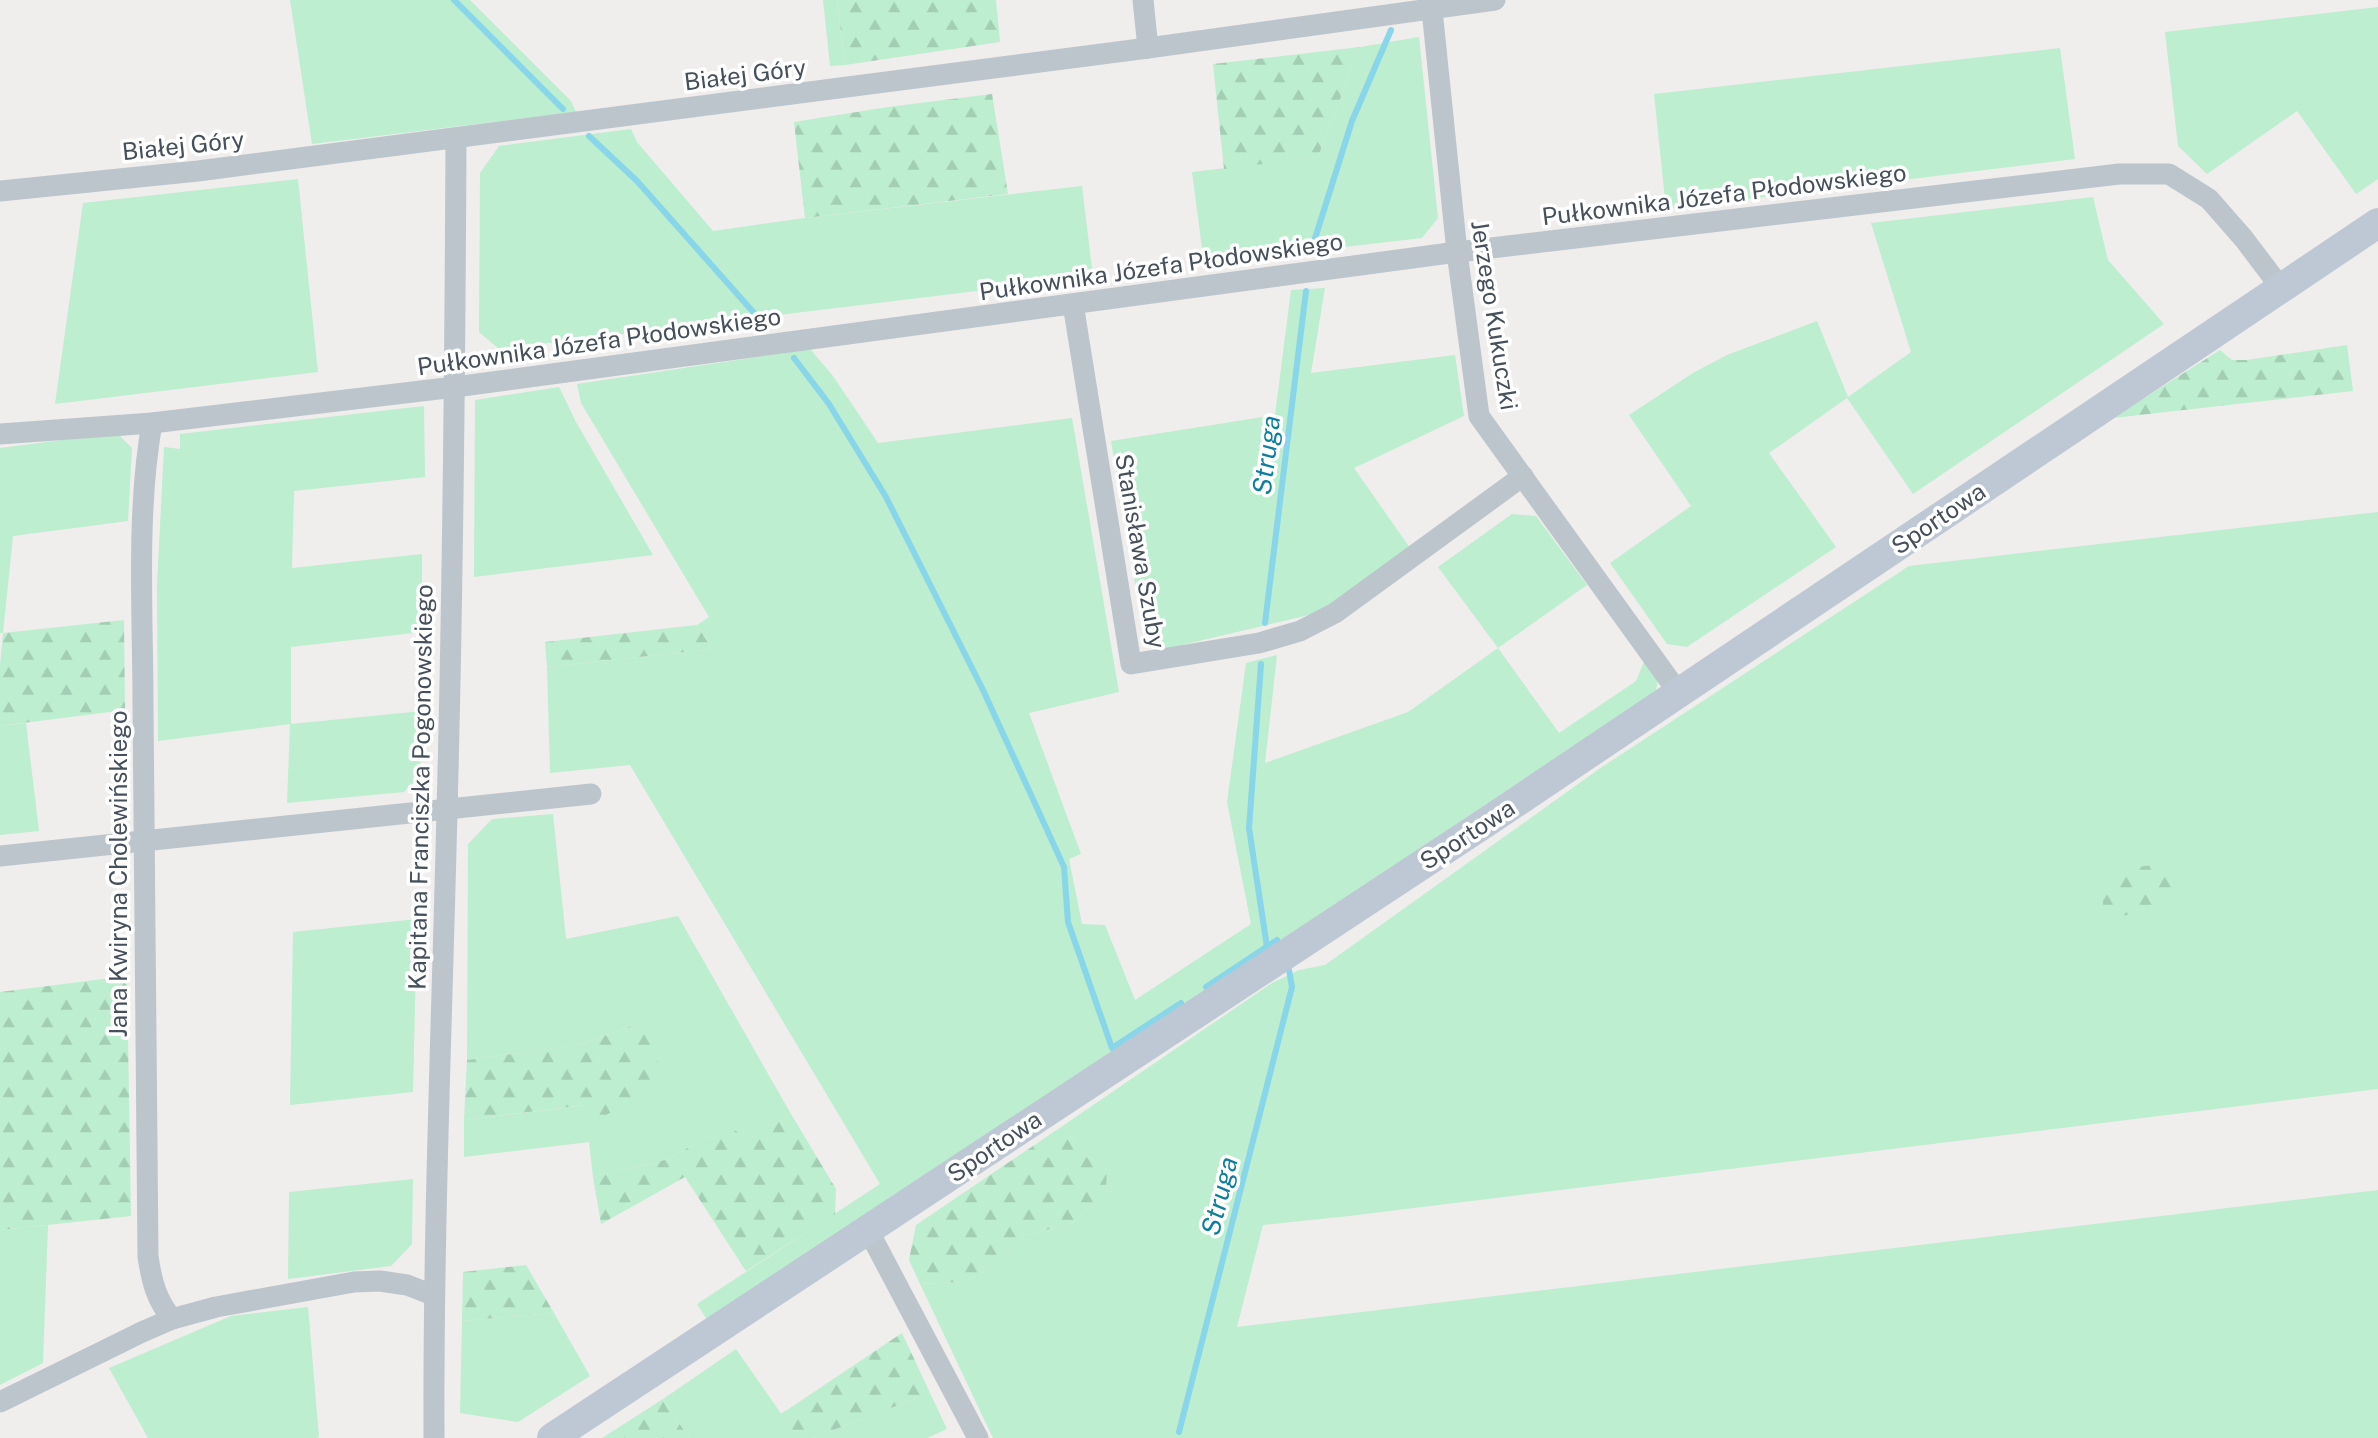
<svg xmlns="http://www.w3.org/2000/svg" width="2378" height="1438" font-family="'Public Sans',sans-serif">
  <style>
    .grass { fill: #bceecf }
    .forest { fill: url(#forest-firs) }
    .lines { fill: none; stroke-linecap: round; stroke-linejoin: round }
    .stream { stroke: #89d5ea; stroke-width: 6 }
    .street { stroke: #bcc5cc; stroke-width: 21 }
    .secondary { stroke: #bec8d4; stroke-width: 30 }
    .labels { text-anchor: middle; dominant-baseline: central; stroke-width: 7; stroke-linejoin: round; paint-order: stroke }
    .street-label { font-size: 24px; fill: #46505a; stroke: #fff }
    .water-label { font-size: 26px; font-style: italic; fill: #0e7e9e; stroke: #fff }
  </style>
  <defs>
    <pattern id="forest-firs" width="22" height="20" patternUnits="userSpaceOnUse" patternTransform="scale(1.75)"><rect width="22" height="20" fill="#bceecf"/><path d="M5 1l3.5 6h-7zM16 11l3.5 6h-7z" fill="#a3ceb4"/></pattern>
  </defs>
  <rect width="100%" height="100%" fill="#f0eded"/>
  <g class="grass">
    <polygon points="290,0 470,0 571,101 576,112 312,144"/>
    <polygon points="823,0 837,0 845,65 830,66"/>
    <polygon points="2378,7 2378,179 2356,194 2297,111 2207,174 2178,146 2165,32"/>
    <polygon points="1419,37 1438,218 1422,238 1204,263 1192,172 1318,157 1360,47"/>
    <polygon points="2060,48 2075,159 1666,209 1654,94"/>
    <polygon points="631,129 637,142 713,231 805,218 1082,186 1093,277 499,349 479,332 480,173 499,146"/>
    <polygon points="298,179 318,372 55,404 83,203"/>
    <polygon points="2093,197 2108,260 2164,324 1913,494 1847,398 1769,453 1836,547 1687,647 1667,644 1610,563 1691,506 1629,415 1693,373 1727,355 1817,321 1848,397 1911,352 1871,223"/>
    <polygon points="1325,288 1311,373 1455,355 1464,416 1354,468 1410,548 1317,613 1165,649 1144,636 1111,441 1275,415 1291,290"/>
    <polygon points="810,349 833,376 878,443 1072,418 1119,692 1029,713 1081,854 1069,859 1082,924 1105,925 1135,1000 1251,924 1227,802 1246,663 1277,655 1265,763 1408,712 1498,648 1438,567 1512,514 1536,516 1587,585 1498,648 1559,733 1636,681 1644,662 1658,679 1656,691 709,1323 697,1304 880,1184 630,765 550,773 547,667 712,649 697,625 709,617 581,403 577,384"/>
    <polygon points="559,387 576,422 653,555 474,577 475,400"/>
    <polygon points="424,406 425,477 294,491 292,568 422,554 422,632 291,647 291,724 422,711 420,776 404,792 287,803 290,724 158,741 157,585 164,447 180,449 180,434"/>
    <polygon points="117,433 132,448 128,521 13,536 3,633 0,633 0,448"/>
    <polygon points="2378,512 2378,1089 1349,1216 1263,1225 1237,1327 2378,1190 2378,1438 993,1438 920,1284 961,1282 986,1271 1024,1236 1072,1223 1094,1205 1106,1191 1107,1172 1089,1157 1061,1127 1272,983 1299,970 1325,965 1599,769 1909,566"/>
    <polygon points="26,723 39,831 0,835 0,726"/>
    <polygon points="553,814 566,939 678,916 791,1114 748,1139 729,1127 716,1131 669,1159 593,1177 589,1142 464,1157 464,1120 587,1105 588,1123 642,1022 579,1045 467,1060 468,844 492,819"/>
    <polygon points="417,919 413,1092 290,1105 293,932"/>
    <polygon points="413,1179 412,1244 391,1266 288,1279 289,1192"/>
    <polygon points="48,1225 43,1363 0,1385 0,1230"/>
    <polygon points="308,1307 319,1437 316,1438 148,1438 109,1368 231,1316"/>
    <polygon points="554,1313 590,1376 518,1422 460,1413 462,1321"/>
    <polygon points="736,1349 798,1438 689,1438 663,1399"/>
    <polygon points="930,1393 947,1429 927,1438 813,1438"/>
  </g>
  <g class="forest">
    <polygon points="837,0 996,0 1000,42 845,65"/>
    <polygon points="1360,47 1318,157 1224,169 1213,64"/>
    <polygon points="992,94 1008,194 805,218 794,122 888,107"/>
    <polygon points="2347,345 2353,391 2113,418 2220,350 2232,360 2247,360"/>
    <polygon points="124,620 125,710 0,726 0,666 3,633"/>
    <polygon points="697,625 712,649 547,667 545,642"/>
    <polygon points="2172,862 2178,908 2105,918 2099,873"/>
    <polygon points="127,976 131,1216 0,1230 0,992"/>
    <polygon points="642,1022 667,1084 588,1124 586,1105 464,1120 467,1060 579,1045"/>
    <polygon points="791,1114 836,1189 835,1214 746,1271 685,1177 601,1224 593,1177 669,1159 716,1131 729,1126 748,1139"/>
    <polygon points="1061,1127 1089,1157 1107,1172 1106,1191 1094,1205 1072,1223 1024,1236 986,1271 961,1282 920,1284 909,1260 916,1225"/>
    <polygon points="526,1265 554,1313 462,1321 463,1272"/>
    <polygon points="902,1333 930,1393 813,1438 798,1438 781,1414"/>
    <polygon points="663,1399 689,1438 602,1438"/>
  </g>
  <g class="lines">
    <g class="stream">
      <polyline points="454,0 563,109"/>
      <polyline points="589,136 637,181 755,314"/>
      <polyline points="1312,248 1352,121 1391,30"/>
      <polyline points="794,358 829,404 886,497 983,690 1064,867 1068,922 1112,1048 1181,1003"/>
      <polyline points="1265,623 1306,291"/>
      <polyline points="1261,664 1249,828 1267,947"/>
      <polyline points="1206,987 1277,940"/>
      <polyline points="1179,1432 1292,987 1289,970"/>
    </g>
    <g class="street">
      <polyline points="1143,0 1148,48"/>
      <polyline points="1432,10 1457,252 1479,416 1678,692"/>
      <polyline points="0,191 198,171 1148,48 1495,0"/>
      <polyline points="1073,304 1131,664 1259,643 1300,631 1335,613 1523,476"/>
      <path d="M152,423C136,513 143,615 143,707C143,891 146,1074 148,1257C152,1282 156,1299 172,1319"/>
      <polyline points="0,434 152,423 455,387 1457,252 2119,174 2169,174 2209,199 2244,239 2281,288"/>
      <polyline points="0,856 591,794"/>
      <polyline points="868,1230 978,1438"/>
      <polyline points="0,1402 142,1332 172,1319 216,1307 354,1282 380,1281 407,1285 433,1295"/>
      <path d="M434,1438C433,1229 442,1020 447,811C453,587 455,362 456,138"/>
    </g>
    <polyline class="secondary" points="552,1438 1491,819 2378,223"/>
  </g>
  <g class="labels">
    <g class="street-label">
      <text transform="translate(745 74) rotate(-7)">Białej Góry</text>
      <text transform="translate(183 145) rotate(-6)">Białej Góry</text>
      <text transform="translate(1724 194) rotate(-7)">Pułkownika Józefa Płodowskiego</text>
      <text transform="translate(1161 266) rotate(-8)">Pułkownika Józefa Płodowskiego</text>
      <text transform="translate(1495 315) rotate(81)">Jerzego Kukuczki</text>
      <text transform="translate(599 341) rotate(-8)">Pułkownika Józefa Płodowskiego</text>
      <text transform="translate(1938 518) rotate(-34)">Sportowa</text>
      <text transform="translate(1141 551) rotate(80)">Stanisława Szuby</text>
      <text transform="translate(420 787) rotate(-89)">Kapitana Franciszka Pogonowskiego</text>
      <text transform="translate(1467 834) rotate(-33)">Sportowa</text>
      <text transform="translate(118 874) rotate(-90)">Jana Kwiryna Cholewińskiego</text>
      <text transform="translate(994 1146) rotate(-34)">Sportowa</text>
    </g>
    <g class="water-label">
      <text transform="translate(1266 455) rotate(-83)">Struga</text>
      <text transform="translate(1219 1196) rotate(-76)">Struga</text>
    </g>
  </g>
</svg>
